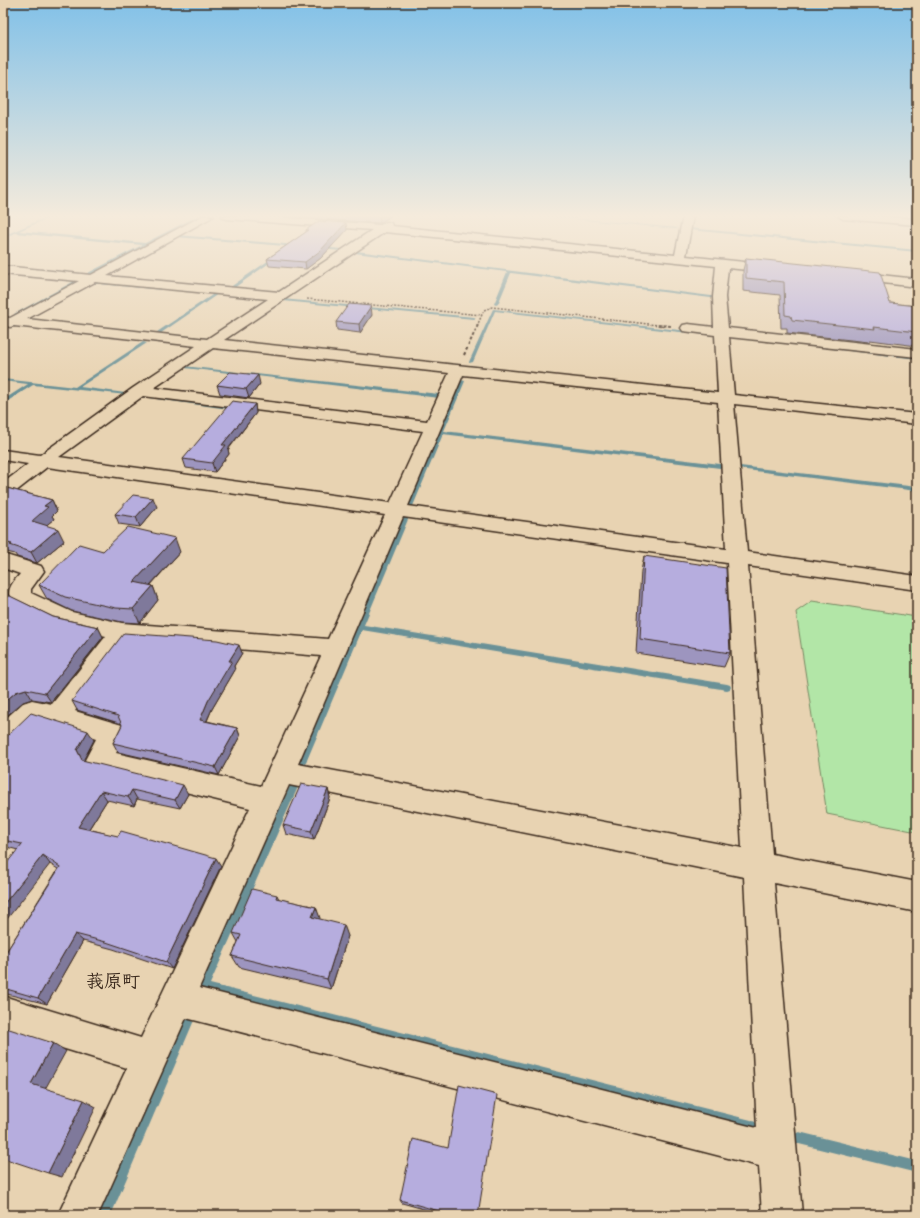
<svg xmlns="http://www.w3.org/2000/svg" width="920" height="1218" font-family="Dekko,'Klee One',sans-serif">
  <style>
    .green { fill: #b2e6a7; stroke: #768862 }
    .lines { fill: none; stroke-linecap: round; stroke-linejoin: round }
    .stream { fill: #6a9197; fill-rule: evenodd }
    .minor-casing { stroke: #3b2a1e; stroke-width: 3 }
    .path-far1 { stroke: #3b2a1e; stroke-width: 1.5; stroke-dasharray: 2 1.5; stroke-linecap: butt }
    .path { stroke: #3b2a1e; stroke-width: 2; stroke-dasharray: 3 2; stroke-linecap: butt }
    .minor { fill: #e8d3b2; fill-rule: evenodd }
    .wall { fill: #9d95bf; stroke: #3b2a1e }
    .shaded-wall { fill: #7f799b; stroke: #3b2a1e }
    .building { fill: #b6adde; stroke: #3b2a1e }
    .labels { text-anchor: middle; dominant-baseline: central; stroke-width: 3; stroke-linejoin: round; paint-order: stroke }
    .near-quarter-label { font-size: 18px; font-weight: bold; fill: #3b2a1e; stroke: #e8d3b2 }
  </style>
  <rect width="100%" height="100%" fill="#e8d3b2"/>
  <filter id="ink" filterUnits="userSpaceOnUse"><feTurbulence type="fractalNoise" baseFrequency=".025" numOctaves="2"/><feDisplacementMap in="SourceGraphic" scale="8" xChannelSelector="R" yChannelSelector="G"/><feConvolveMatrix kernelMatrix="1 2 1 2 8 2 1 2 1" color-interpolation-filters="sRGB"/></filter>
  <g filter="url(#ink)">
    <polygon class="green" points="812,601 917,617 917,832 827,814 796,612"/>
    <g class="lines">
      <g class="stream">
        <polygon points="49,216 53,216 19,231 145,243 197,216 201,216 148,245 87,276 86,276 86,274 142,245 15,233 3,238 3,236"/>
        <polygon points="543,216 551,216 678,228 676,229"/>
        <polygon points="689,228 917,250 917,252 690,230"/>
        <polygon points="177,235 297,245 299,246 297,247 176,237"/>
        <polygon points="321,247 341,249 343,250 341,251 320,249 319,248"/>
        <polygon points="356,251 711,296 713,297 711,298 511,273 498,304 496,305 494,304 507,272 355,253 355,251"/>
        <polygon points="275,256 278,257 231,290 229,290 229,288"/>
        <polygon points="78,279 81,280 18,315 14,314"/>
        <polygon points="91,281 162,288 164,289 162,290 90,283 89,282"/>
        <polygon points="215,293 218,294 161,333 157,332"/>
        <polygon points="282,299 474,317 476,318 474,319 283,301 282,301"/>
        <polygon points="493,309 724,335 726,336 724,337 495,311 473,362 469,363 469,362"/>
        <polygon points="143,342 147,343 80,387 125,393 127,394 127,395 33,385 3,404 3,400 28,384 3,381 3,379 75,387"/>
        <polygon points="788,342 917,357 917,359 790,344 788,343"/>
        <polygon points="183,366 238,372 240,373 238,374 185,368 183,367"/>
        <polygon points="247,373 439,394 442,396 439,398 249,375 247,375"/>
        <polygon points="461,380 465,381 444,431 720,464 723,466 720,468 443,434 413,506 412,507 408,507 407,506 438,434 433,432 436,430 439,431"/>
        <polygon points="143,394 236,406 239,408 236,410 141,397 141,395"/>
        <polygon points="740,466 917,487 917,491 738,469 737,468"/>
        <polygon points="406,515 409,517 364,625 727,684 730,685 731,687 730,689 727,690 362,630 307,760 306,763 303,764 300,763 299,760 403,517"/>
        <polygon points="294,783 297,784 298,787 210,984 751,1120 755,1122 757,1126 755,1130 751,1132 205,994 202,995 198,994 197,990 198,986 291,784"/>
        <polygon points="190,1013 194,1014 195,1018 111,1215 99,1215 186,1014"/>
        <polygon points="799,1132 917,1161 917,1173 799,1144 795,1142 793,1138 795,1134"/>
      </g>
      <g class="minor-casing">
        <g id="minor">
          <path d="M202,216H214L107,276L279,292L372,230L227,219L223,218L222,216H263L380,225L387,222L391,223L392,226L675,255L683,216H693L686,256L775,265L779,266L781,269L779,272L775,273L728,268L725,297L728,328L917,349V357L729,337L734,395L917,414V424L734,404L747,552L917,576V590L748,566L772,854L917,882V912L774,883L802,1215H762L759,1166L186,1018L98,1215H58L127,1068L3,1030V996L141,1038L250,808L89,768L85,760L96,739L37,721L12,745L3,748V721L23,703L32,700L52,704L106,636L59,625L12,602C5,591 12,583 20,574L3,568V554L41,566L44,571L31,589V593L72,612L122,623L328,639L385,515L47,467L10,496L3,498V483L28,464L3,460V450L40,455L133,388L196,346L14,326L10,327L3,325V317L10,318L79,281L3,274V266L91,275ZM385,232L716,266L713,297L714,327L688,324L683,325L681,328L683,331L715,335L718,393L224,340ZM95,282L268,299L207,339L27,319ZM213,348L449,373L427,421L154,388ZM463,375L718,402L726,549L408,506ZM143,396L423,431L390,503L59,457ZM403,517L727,563L742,848L298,764ZM128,640L321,656L261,786L116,753L126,733L122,725L75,711ZM289,785L744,877L757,1128L199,988Z"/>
          <polygon points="838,216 877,216 917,219 917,225 843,219"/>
          <polygon points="853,272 917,279 917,287 849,279 847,276 849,273"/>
        </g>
      </g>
      <g class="path-far1">
        <polyline points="307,299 482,315"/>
        <polyline points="477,326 484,310 492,307 667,326"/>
      </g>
      <g class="path">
        <polyline points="658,325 672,326"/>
        <polyline points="464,355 478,325"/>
      </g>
      <use href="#minor" class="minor"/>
    </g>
    <g class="wall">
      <polygon points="277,216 391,216 380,223"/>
      <polygon points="306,230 347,230 321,258 306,269 269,266 267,259 306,232"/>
      <polygon points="746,258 890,303 917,306 917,346 870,340 869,342 787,333 787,328 781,328 780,295 743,291 743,270"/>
      <polygon points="372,315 360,333 337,330 336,322"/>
      <polygon points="260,384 249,398 220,394 217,385"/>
      <polygon points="255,404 256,413 228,450 229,454 215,472 186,468 183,459"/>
      <polygon points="3,487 52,500 57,511 52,516 54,519 46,525 64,541 37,563 17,557 15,554 3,551"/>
      <polygon points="157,507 140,527 119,524 115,514"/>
      <polygon points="103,551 180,552 150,586 153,586 158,600 140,623 122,622 72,611 47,599 39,585"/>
      <polygon points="644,556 730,653 724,667 636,653 641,571"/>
      <polygon points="3,593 53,617 98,627 103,637 51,702 32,699 23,702 3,719"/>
      <polygon points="242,653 234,666 235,670 212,709 207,721 237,728 240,736 219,775 118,752 113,743 122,725 122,724 77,710 72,701"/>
      <polygon points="3,738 94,740 84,759 84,761 188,794 180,808 137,799 134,806 107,800 89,829 221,866 172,969 113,949 83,941 47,1004 3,993 3,957 58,869 50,864 18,850 3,846"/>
      <polygon points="328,789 330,798 314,840 286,834 283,825"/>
      <polygon points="277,895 279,899 316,907 319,919 348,936 331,989 239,967 232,956 238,942 233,933"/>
      <polygon points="400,1200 478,1215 445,1215 402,1203"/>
    </g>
    <g class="shaded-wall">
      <polygon points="379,216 391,216 380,223"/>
      <polygon points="346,223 347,230 321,258 306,269 305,262"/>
      <polygon points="371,306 372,315 360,333 359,324"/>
      <polygon points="258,375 260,384 249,398 246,389"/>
      <polygon points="255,404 256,413 228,449 229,454 215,472 212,463 222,445"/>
      <polygon points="153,498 157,507 140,527 136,517"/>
      <polygon points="52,500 57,511 52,516 54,519 38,532 32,521 44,506"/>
      <polygon points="58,529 64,541 37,563 31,552"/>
      <polygon points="175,538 180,552 140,596 134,582"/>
      <polygon points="153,586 158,600 140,623 133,609"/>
      <polygon points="98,627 103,637 51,702 45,693"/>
      <polygon points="239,645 242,653 234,666 235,670 212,709 203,729 200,720 208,701 229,661"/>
      <polygon points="26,689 32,699 23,702 3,719 3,703 16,692"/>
      <polygon points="237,728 240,736 219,775 215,767"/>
      <polygon points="88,731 94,740 84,759 89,769 82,760 77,750"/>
      <polygon points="183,785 188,794 180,808 175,800"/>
      <polygon points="328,789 330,798 314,840 311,831"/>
      <polygon points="132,790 137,799 134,806 128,797"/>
      <polygon points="101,791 107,800 85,835 78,827"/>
      <polygon points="43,855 50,864 3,924 3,905"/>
      <polygon points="216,858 221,866 172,969 166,962"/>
      <polygon points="316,907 320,918 316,928 312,917"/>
      <polygon points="344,925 348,936 331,989 327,979"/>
      <polygon points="75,934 83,941 47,1004 38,998"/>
      <polygon points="53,1043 66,1051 44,1091 31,1084"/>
      <polygon points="84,1100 96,1107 62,1177 48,1173"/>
    </g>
    <g class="building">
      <polygon points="319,221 346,223 320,251 305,262 267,259 309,230 306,230"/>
      <polygon points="746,258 880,272 890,303 917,306 917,332 874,327 875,329 792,320 791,316 785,315 784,282 746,278"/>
      <polygon points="349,304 371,306 359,324 336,322"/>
      <polygon points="230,372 258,375 246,389 217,385"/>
      <polygon points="232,401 255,404 222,445 226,445 212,463 183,459"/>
      <polygon points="3,487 52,500 44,506 48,507 32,521 58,529 31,552 10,545 12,544 3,542"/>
      <polygon points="133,495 153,498 136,517 115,514"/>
      <polygon points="128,527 175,538 134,582 153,586 133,609 116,608 65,597 39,585 79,544 103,551"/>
      <polygon points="644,556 726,568 730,653 640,639"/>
      <polygon points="3,593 6,594 53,617 98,627 45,693 26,689 16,692 3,703"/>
      <polygon points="124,633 217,640 239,645 229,661 232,661 208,701 200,720 237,728 215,767 113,743 122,725 118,716 72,701"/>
      <polygon points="31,713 88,731 77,750 82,760 183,785 175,800 132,790 128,797 101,791 78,827 118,836 121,831 216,858 166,962 106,942 75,934 38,998 3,988 3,957 60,867 43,855 3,905 3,868 22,844 3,840 3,738 6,737"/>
      <polygon points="301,784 328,789 311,831 283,825"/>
      <polygon points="252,889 277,895 276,898 316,907 312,917 344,925 327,979 232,956 241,935 233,933"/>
      <polygon points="3,1027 53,1043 31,1084 84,1100 48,1173 3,1158"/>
      <polygon points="459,1085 497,1095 478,1215 453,1215 400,1200 413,1139 448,1148"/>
    </g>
  </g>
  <linearGradient id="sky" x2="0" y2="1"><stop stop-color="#82c1e8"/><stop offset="0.56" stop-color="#f5ebdc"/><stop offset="1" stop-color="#f5ebdc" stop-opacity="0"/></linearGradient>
  <rect width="920" height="386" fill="url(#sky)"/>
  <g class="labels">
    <g class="near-quarter-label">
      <text x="113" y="983">莪原町</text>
    </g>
  </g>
  <rect width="920" height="1218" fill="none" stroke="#e8d3b2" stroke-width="16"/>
  <rect x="8" y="8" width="904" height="1202" fill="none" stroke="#3b2a1e" stroke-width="1.5" filter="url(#ink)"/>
</svg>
